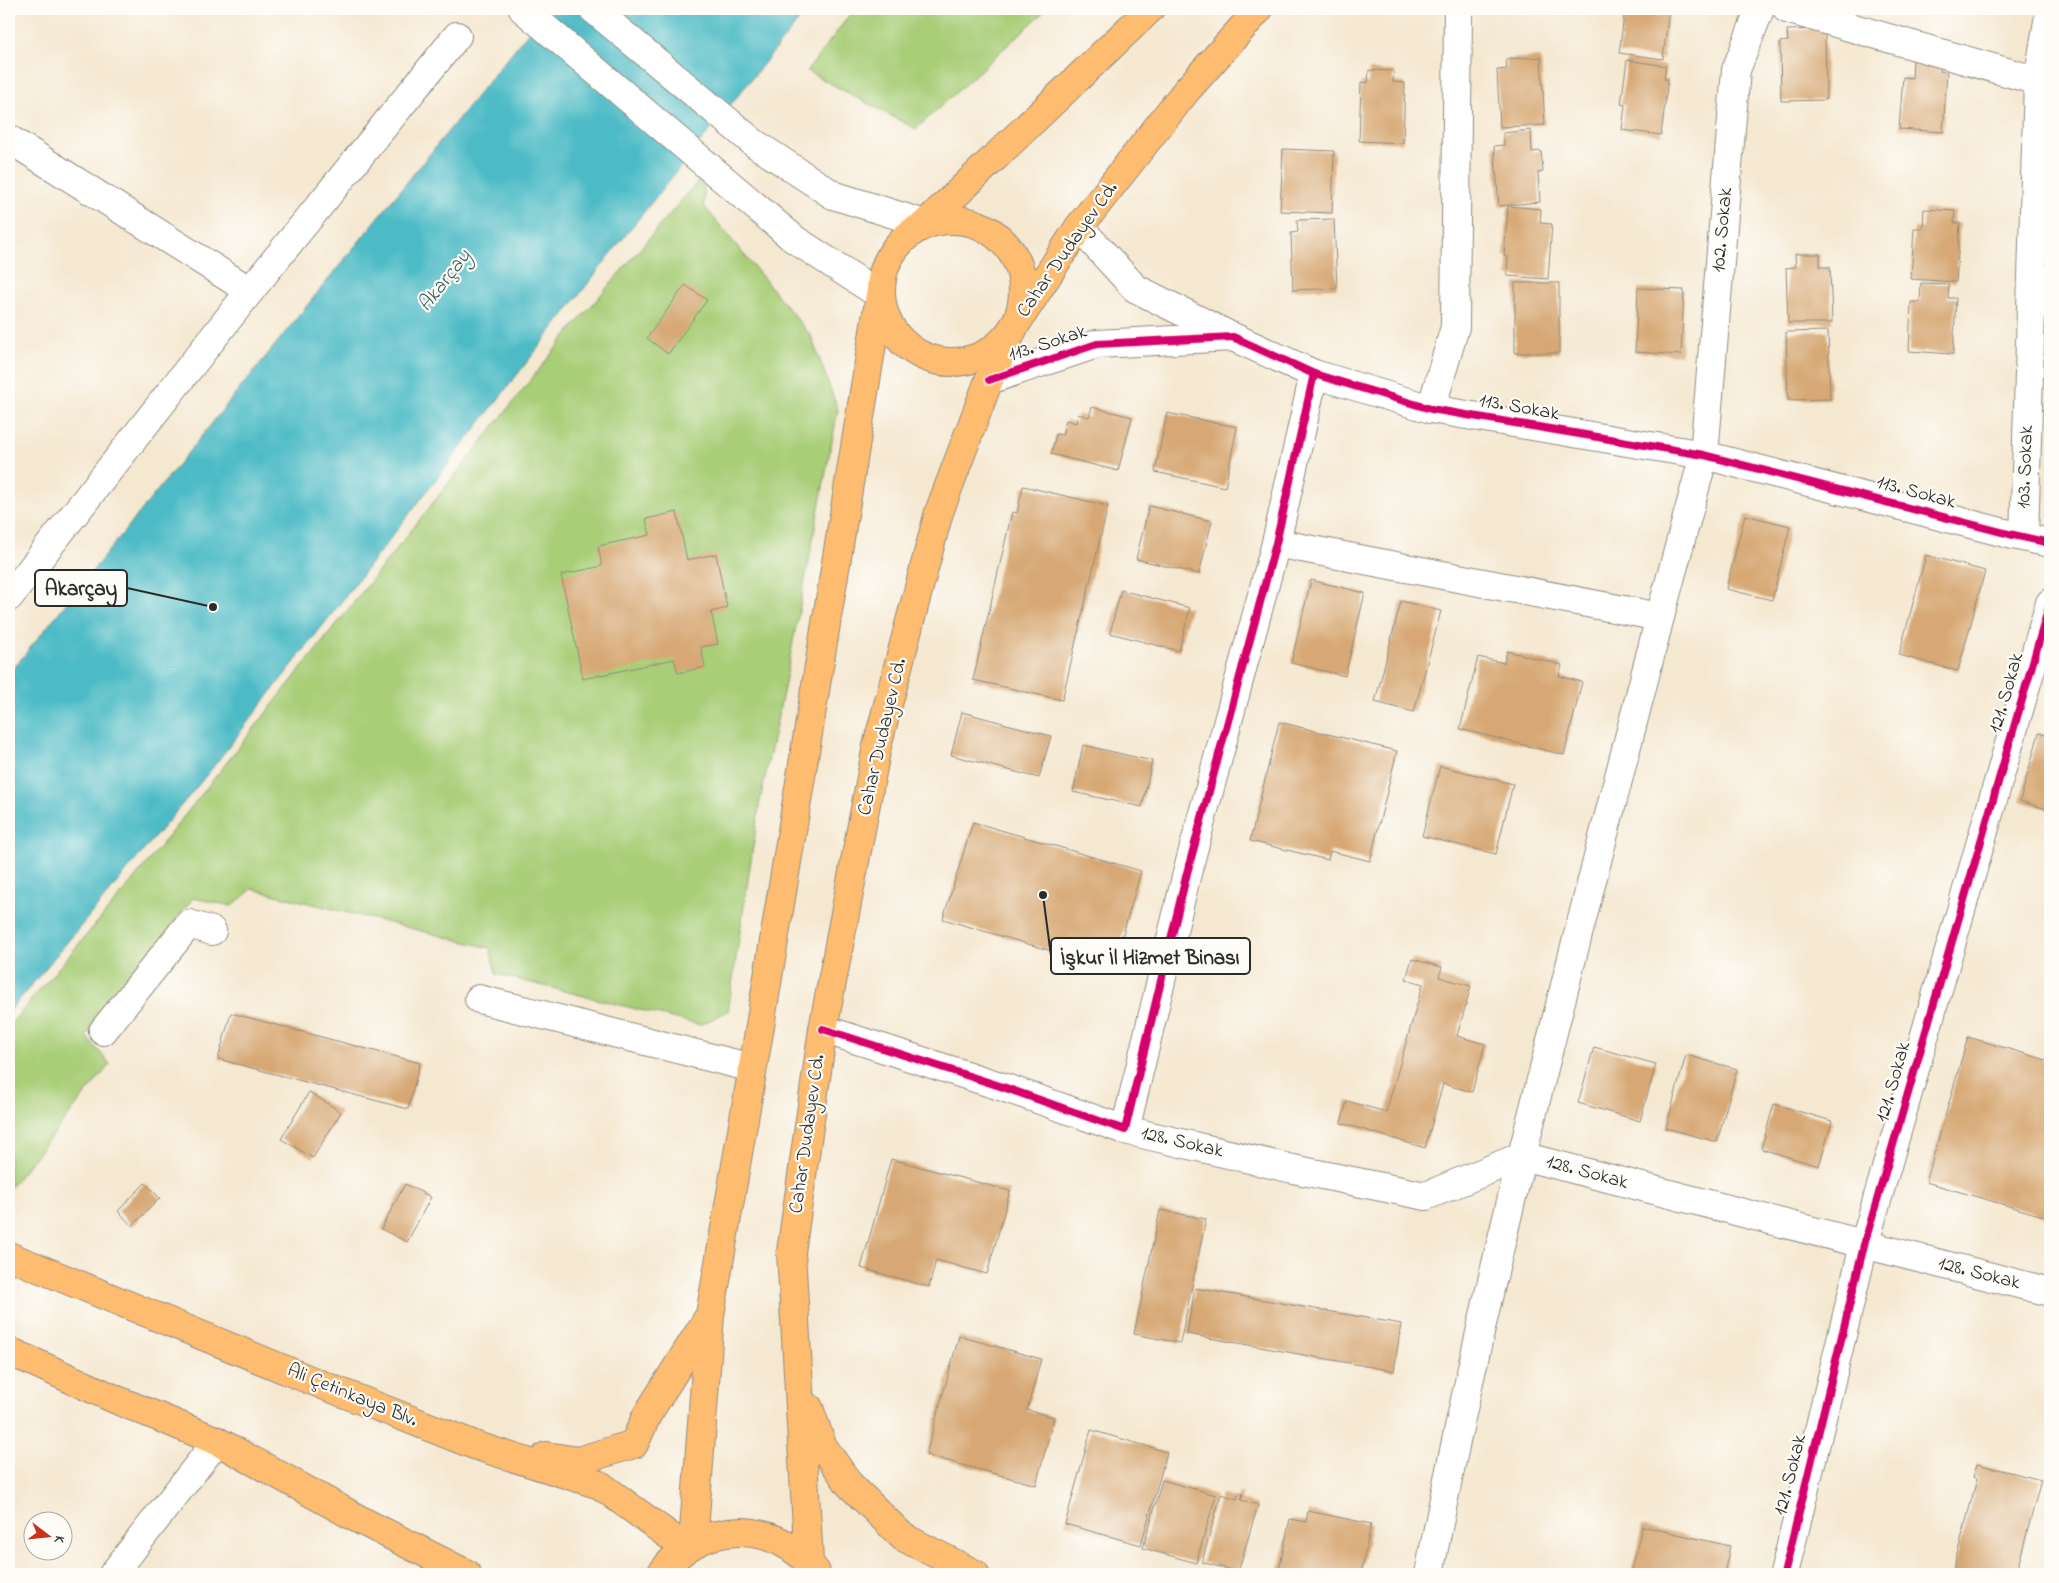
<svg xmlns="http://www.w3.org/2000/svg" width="2059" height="1583" font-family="'Indie Flower',sans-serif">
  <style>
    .green { fill: #a9ce78; stroke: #6a7c52 }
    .water { fill: #4ebbc6; stroke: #3c7378 }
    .building { fill: #d7a875 }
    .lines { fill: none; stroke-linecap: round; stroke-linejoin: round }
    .minor-casing { stroke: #908a7e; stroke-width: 30 }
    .major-casing { stroke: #908a7e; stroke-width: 30 }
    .minor { stroke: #fff; stroke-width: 28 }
    .major { stroke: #febc70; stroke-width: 28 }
    .cycleway-casing { stroke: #fdfcf7; stroke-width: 11 }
    .cycleway { stroke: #d6006c; stroke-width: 8 }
    .labels { text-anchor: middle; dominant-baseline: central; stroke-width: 4.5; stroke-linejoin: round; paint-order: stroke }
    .street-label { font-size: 20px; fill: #2b2b2b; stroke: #fdfcf7 }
    .water-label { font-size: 21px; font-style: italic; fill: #375d61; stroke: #fdfcf7 }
    .leader { fill: none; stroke: #2b2b2b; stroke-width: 2 }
    .callout-dot { fill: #2b2b2b; stroke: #fdfcf7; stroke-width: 2 }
    .callout { fill: #fdfcf7; stroke: #2b2b2b; stroke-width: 2 }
    .callout-label { font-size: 21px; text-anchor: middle; font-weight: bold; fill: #2b2b2b }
  </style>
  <rect width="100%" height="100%" fill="#fdfcf7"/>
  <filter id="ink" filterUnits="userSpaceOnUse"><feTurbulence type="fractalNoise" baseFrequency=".02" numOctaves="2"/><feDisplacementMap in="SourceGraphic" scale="10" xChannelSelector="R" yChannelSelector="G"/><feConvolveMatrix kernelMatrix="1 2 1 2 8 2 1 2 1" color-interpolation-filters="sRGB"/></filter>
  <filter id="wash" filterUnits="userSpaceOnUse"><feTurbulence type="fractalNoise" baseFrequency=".0096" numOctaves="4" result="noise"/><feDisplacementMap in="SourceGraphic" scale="20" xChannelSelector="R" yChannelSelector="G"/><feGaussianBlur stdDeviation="1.12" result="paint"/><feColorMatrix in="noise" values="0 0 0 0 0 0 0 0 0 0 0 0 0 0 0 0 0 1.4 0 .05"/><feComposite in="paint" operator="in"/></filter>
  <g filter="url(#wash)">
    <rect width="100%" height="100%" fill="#f5e8d1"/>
    <g class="green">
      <polygon points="854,9 1047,9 916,129 807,71"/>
      <polygon points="698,181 704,185 704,206 811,336 838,410 784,688 760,801 728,1011 700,1025 496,974 490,948 252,889 232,906 193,898 86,1036 110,1064 9,1189 9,1026 135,878 564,338"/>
    </g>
    <polygon class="water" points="547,9 808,9 631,228 210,771 9,1012 9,674"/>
    <g id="blocks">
      <g class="building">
        <polygon points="1625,9 1669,9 1663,59 1619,53"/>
        <polygon points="1825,29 1826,100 1781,101 1780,42 1788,41 1787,30"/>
        <polygon points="1541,57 1545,125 1500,127 1497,70 1507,69 1506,59"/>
        <polygon points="1913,58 1941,60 1940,71 1947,72 1943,132 1899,129 1903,77 1912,78"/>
        <polygon points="1627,60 1666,66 1664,79 1668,79 1661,135 1622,130 1625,105 1621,104"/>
        <polygon points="1369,70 1394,71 1393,82 1405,83 1403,143 1359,141 1361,82 1368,83"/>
        <polygon points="1531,130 1532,152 1541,151 1543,172 1538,173 1540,202 1499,206 1494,146 1504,145 1503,133"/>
        <polygon points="1283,149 1334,151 1332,213 1280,211"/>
        <polygon points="1508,206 1541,209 1540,223 1552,224 1548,279 1507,276 1508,257 1504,256"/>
        <polygon points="1924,209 1955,211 1954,223 1960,223 1956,282 1911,279 1914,228 1923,228"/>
        <polygon points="1334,219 1337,288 1293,290 1291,233 1298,232 1297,220"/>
        <polygon points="1795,254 1820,254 1820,267 1830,267 1832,323 1788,323 1786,268 1796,267"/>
        <rect x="1515" y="283" width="44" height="70"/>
        <polygon points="1921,283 1949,284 1948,298 1956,298 1953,354 1909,351 1911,302 1920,302"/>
        <polygon points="685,285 707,300 668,354 647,338"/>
        <polygon points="1638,288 1684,290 1681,355 1635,352"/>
        <polygon points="1828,331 1830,399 1788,400 1786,332"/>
        <polygon points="1092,407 1132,417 1118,471 1051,454 1056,434 1062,435 1066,420 1076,423 1078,414 1089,417"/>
        <polygon points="1167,413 1237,427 1225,487 1155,472"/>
        <polygon points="1023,486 1108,506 1062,700 973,680 1012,512 1017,513"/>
        <polygon points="1149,506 1212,521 1199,574 1136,559"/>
        <polygon points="677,512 687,560 716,554 727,608 711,612 718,644 701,647 705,667 678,673 674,659 583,679 561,575 602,566 598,546 650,535 646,519"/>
        <polygon points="1745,515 1790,526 1772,600 1726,589"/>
        <polygon points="1926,555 1985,571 1958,671 1899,655"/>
        <polygon points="1311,580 1365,593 1345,676 1291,663"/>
        <polygon points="1121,590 1190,608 1179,651 1110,633"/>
        <polygon points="1401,601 1441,611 1414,712 1375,702"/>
        <polygon points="1507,651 1562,665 1559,676 1582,682 1564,755 1460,729 1478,657 1504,663"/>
        <polygon points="962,712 1051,736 1039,778 951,755"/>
        <polygon points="1279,722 1397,751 1370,861 1330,851 1328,860 1250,841"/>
        <polygon points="2039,733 2050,736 2050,810 2020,801"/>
        <polygon points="1083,745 1152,761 1142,807 1073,792"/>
        <polygon points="1440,766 1513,784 1496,854 1422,836"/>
        <polygon points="973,822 1141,871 1113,969 943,919"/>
        <polygon points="1412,959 1442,967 1439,977 1471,986 1457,1036 1485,1044 1472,1092 1443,1084 1425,1148 1341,1123 1347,1101 1386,1112 1423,984 1406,979"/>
        <polygon points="231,1013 420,1063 408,1109 218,1059"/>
        <polygon points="1968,1037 2050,1061 2050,1218 1926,1182"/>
        <polygon points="1594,1047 1656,1064 1640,1121 1578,1103"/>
        <polygon points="1686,1055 1737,1069 1717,1142 1666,1128"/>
        <polygon points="309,1092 341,1112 313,1158 281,1139"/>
        <polygon points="1774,1104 1832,1121 1819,1166 1761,1149"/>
        <polygon points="891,1159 1010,1191 987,1274 936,1260 929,1287 861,1268"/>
        <polygon points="145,1183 160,1198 132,1226 118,1211"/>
        <polygon points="405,1184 431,1197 407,1242 381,1229"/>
        <polygon points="1160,1210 1206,1219 1180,1343 1134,1334"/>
        <polygon points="1195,1288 1401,1324 1394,1371 1187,1334"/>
        <polygon points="959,1336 1041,1359 1027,1410 1054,1417 1036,1485 926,1455"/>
        <polygon points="1091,1430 1167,1452 1141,1545 1065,1524"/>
        <polygon points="1977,1464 2041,1480 2016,1574 1952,1574 1977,1479 1973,1477"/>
        <polygon points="1162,1480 1216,1495 1196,1563 1143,1548"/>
        <polygon points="1239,1493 1243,1494 1241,1500 1258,1505 1238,1572 1202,1562 1221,1494 1237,1499"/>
        <polygon points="1308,1511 1371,1524 1361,1574 1278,1574 1290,1519 1306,1522"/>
        <polygon points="1642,1526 1730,1546 1724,1574 1631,1574"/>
      </g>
    </g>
  </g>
  <g filter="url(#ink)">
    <use href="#blocks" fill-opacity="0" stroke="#908a7e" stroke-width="1"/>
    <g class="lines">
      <g class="minor-casing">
        <g id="minor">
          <polyline points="523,9 794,239 880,295"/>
          <polyline points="593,9 754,143 833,195 925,224"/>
          <polyline points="1787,9 2038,81 2050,82"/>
          <polyline points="9,139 250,291"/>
          <polyline points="1079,227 1135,288 1232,337"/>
          <polyline points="989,380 1097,344 1233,337 1314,374 1431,409 1704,455 2009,534 2050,543"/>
          <polyline points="1431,409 1455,327 1458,9"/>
          <polyline points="2024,537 2038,81 2050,9"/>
          <polyline points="1276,543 1660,617 1704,455 1736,70 1760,9"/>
          <polyline points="9,597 250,291 457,36"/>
          <polyline points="479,999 752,1068"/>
          <polyline points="823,1029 1003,1087 1125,1130 1187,873 1276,543 1314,374"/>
          <polyline points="103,1031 189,924 212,931"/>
          <polyline points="1125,1130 1293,1169 1426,1196 1522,1156 2050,1292"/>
          <polyline points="113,1574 217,1441"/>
          <path d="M1429,1574C1491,1252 1579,935 1660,617"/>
          <polyline points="1784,1574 1864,1245 2050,603"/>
        </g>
      </g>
      <g class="major-casing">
        <g id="major">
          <circle cx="952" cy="291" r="71"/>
          <polyline points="925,224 1150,9"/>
          <polyline points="9,1256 315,1382 477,1446 600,1485 686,1548"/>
          <polyline points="9,1351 117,1400 217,1441 364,1522 467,1574"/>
          <polyline points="809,1408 822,1445 849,1484 903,1537 975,1574"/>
          <polyline points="546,1456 578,1461 634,1444 647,1415 708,1318"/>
          <polyline points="693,1544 710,1315 758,1038 880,295"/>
          <polyline points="809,1562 791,1252 823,1029 877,746 939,512 989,380 1014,327 1079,227 1186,91 1259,9"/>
          <path d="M661,1574C699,1519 777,1518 816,1572"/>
        </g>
      </g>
      <use href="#minor" class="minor"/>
      <use href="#major" class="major"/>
      <g class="cycleway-casing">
        <g id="cycleway">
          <polyline points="989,380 1097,344 1233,337 1314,374 1431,409 1704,455 2009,534 2050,543"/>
          <polyline points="823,1029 1003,1087 1125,1130 1187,873 1276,543 1314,374"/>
          <polyline points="1784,1574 1864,1245 2050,603"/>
        </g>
      </g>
      <use href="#cycleway" class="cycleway"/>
    </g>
  </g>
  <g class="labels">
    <g class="street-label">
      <text transform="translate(1723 230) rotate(-85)">102. Sokak</text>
      <text transform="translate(1068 250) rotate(-55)">Cahar Dudayev Cd.</text>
      <text transform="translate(1048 344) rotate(-18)">113. Sokak</text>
      <text transform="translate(1519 408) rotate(10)">113. Sokak</text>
      <text transform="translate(2026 467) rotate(-88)">103. Sokak</text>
      <text transform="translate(1916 493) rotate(15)">113. Sokak</text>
      <text transform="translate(2007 693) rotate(-74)">121. Sokak</text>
      <text transform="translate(883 737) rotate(-77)">Cahar Dudayev Cd.</text>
      <text transform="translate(1894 1082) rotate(-74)">121. Sokak</text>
      <text transform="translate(808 1134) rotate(-82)">Cahar Dudayev Cd.</text>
      <text transform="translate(1182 1143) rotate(13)">128. Sokak</text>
      <text transform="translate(1587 1173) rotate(15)">128. Sokak</text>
      <text transform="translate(1979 1274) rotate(14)">128. Sokak</text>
      <text transform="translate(352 1396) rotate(22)">Ali Çetinkaya Blv.</text>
      <text transform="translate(1791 1475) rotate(-76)">121. Sokak</text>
    </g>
    <g class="water-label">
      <text transform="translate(445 281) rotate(-52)">Akarçay</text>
    </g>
  </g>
  <path class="leader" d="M213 607L127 588M1043 895L1051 956"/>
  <g class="callout-dot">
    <circle cx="213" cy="607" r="5"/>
    <circle cx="1043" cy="895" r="5"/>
  </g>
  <g class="callout">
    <rect x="35" y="570" width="92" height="36" rx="5"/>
    <rect x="1051" y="938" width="199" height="36" rx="5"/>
  </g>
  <g class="callout-label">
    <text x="81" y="595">Akarçay</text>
    <text x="1150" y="964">İşkur İl Hizmet Binası</text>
  </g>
  <rect width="2059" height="1583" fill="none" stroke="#fdfcf7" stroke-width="30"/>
  <g transform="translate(48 1536) rotate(106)"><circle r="24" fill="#fdfcf7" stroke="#a9a8a5"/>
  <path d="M0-4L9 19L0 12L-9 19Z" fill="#c8321e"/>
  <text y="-8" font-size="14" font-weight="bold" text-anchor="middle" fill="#2b2b2b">K</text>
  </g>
</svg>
